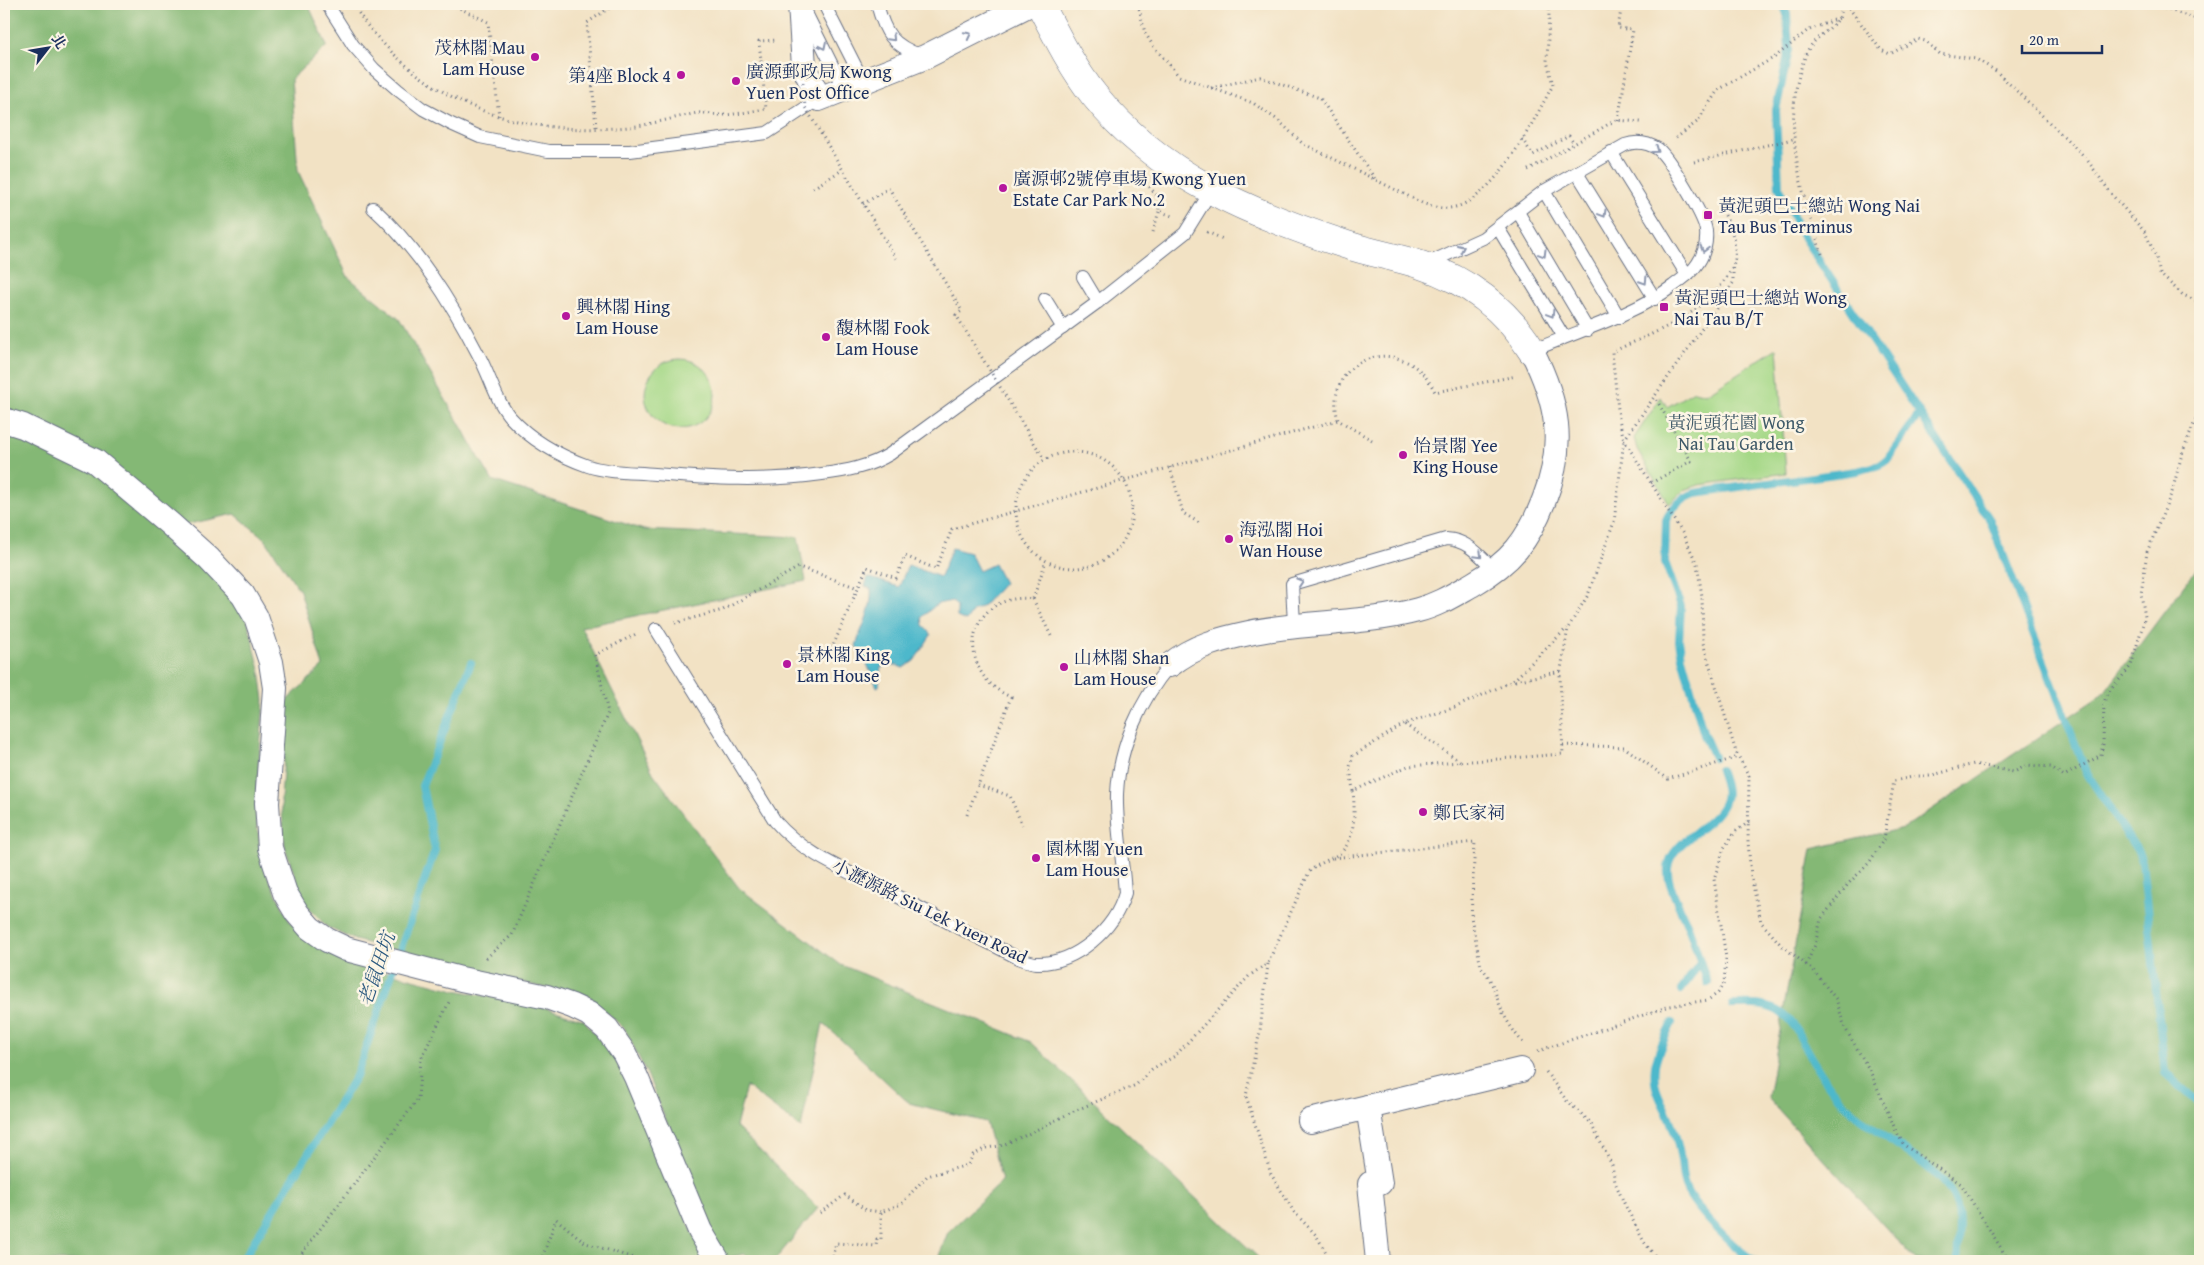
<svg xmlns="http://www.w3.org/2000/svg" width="2204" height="1265" font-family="'Gentium Book Plus','Noto Serif TC',serif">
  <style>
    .green { fill: #a5d887; stroke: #608472 }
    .forest { fill: #84b874; stroke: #507469 }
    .water { fill: #4eb8cb; stroke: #347494 }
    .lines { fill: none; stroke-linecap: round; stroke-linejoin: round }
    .stream { stroke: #4eb8cb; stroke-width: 8 }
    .lane-casing { stroke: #666e82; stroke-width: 14 }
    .street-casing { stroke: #666e82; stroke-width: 26 }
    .secondary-casing { stroke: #666e82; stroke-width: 29 }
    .path { stroke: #666e82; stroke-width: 3; stroke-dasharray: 1 4; stroke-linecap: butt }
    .lane { stroke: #fff; stroke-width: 12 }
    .street { stroke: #fff; stroke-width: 24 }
    .secondary { stroke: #fff; stroke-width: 28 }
    .path-bridge { stroke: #666e82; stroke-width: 3; stroke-dasharray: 1 4; stroke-linecap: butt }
    .oneway { stroke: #8d97ae }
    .poi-dot { fill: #b5179e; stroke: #fcf5e5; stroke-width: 2 }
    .labels { text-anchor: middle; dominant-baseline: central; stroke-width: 5; stroke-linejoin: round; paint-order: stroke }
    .poi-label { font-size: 18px; fill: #1b2f5e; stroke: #fcf5e5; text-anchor: start }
    .park-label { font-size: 18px; fill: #3e5968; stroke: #fcf5e5 }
    .street-label { font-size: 18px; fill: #1b2f5e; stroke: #fcf5e5 }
    .water-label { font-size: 19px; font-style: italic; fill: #2a587f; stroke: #fcf5e5 }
  </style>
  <rect width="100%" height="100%" fill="#fcf5e5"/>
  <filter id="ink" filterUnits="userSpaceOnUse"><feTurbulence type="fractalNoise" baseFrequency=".02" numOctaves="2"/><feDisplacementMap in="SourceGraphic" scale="10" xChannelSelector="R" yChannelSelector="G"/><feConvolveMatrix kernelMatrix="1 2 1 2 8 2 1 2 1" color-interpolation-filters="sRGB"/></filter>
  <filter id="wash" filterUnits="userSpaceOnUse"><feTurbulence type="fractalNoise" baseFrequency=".0096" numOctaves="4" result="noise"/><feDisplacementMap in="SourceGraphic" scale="20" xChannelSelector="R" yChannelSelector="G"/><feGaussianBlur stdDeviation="1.12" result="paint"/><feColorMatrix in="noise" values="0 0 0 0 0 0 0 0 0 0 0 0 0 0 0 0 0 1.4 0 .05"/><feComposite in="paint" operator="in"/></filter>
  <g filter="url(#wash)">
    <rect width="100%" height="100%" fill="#f2e2c4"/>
    <g class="green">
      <polygon points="1777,348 1786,473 1699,485 1684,490 1669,504 1637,449 1634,438 1661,397 1667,407 1694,391 1706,394"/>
      <circle cx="680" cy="394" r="35"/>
    </g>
    <g class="forest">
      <polygon points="4,4 308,4 327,46 291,79 298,171 348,277 399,319 492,480 644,530 798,537 806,581 581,627 653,773 739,888 841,965 1031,1042 1262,1261 937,1261 948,1232 1002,1181 986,1122 909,1103 823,1023 801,1128 746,1086 736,1127 818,1208 774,1261 754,1261 744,1254 723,1259 647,1074 625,1029 589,996 537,986 355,940 327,927 305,903 285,848 281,799 284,758 284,703 323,666 300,591 265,539 235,514 184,525 28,417 4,408"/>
      <polygon points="4,434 85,466 194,557 230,594 247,618 260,670 264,700 255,810 263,866 290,922 337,959 455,990 543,1007 584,1020 623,1070 705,1261 4,1261"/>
      <polygon points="2200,564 2200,1261 1916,1261 1768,1098 1812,849 1904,828 2103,694"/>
    </g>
    <path class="water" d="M952,548L970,553L979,571L994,564L1004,583L983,606L973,611L966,621L957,617V607L952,601L937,604L922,617L923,625L931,635L914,661L903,668L896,665L881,667L879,686L877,687L864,657L856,646C861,627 873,610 871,589L865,586L868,577L899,587L908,565L940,577Z"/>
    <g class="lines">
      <g class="stream">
        <polyline points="1783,4 1787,14 1789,50 1776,110 1779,187 1804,238 1990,520 2086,772 2139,853 2142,862 2165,1073 2200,1104"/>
        <path d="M1714,757L1704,735L1682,657L1679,641L1681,606L1665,562L1666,520C1671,508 1683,497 1695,493L1857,471L1880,465L1887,460L1920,413"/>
        <path d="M1708,983C1701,965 1696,947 1689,929C1683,913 1666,884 1668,868C1670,840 1718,826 1725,799C1728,790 1723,779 1720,770"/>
        <polyline points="1681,990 1700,963"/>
        <path d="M1733,1005C1749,1005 1767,1003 1781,1013C1794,1021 1798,1034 1805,1047C1815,1065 1827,1085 1841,1100C1872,1135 1924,1155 1950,1191C1965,1212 1956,1238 1958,1261"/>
        <path d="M1672,1023C1665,1037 1658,1051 1655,1066C1652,1090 1662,1100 1670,1120C1675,1132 1679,1148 1681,1161C1682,1168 1682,1176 1684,1183C1689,1204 1736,1250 1755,1261"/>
        <polyline points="238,1261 245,1256 356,1076 435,850 422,786 471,663"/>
      </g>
    </g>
  </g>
  <g filter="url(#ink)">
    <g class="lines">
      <g class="lane-casing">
        <g id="lane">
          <polyline points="327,4 353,45 374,69 398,90 423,109 451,124 480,137 548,151 630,151 767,133 819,99"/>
          <polyline points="824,4 863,81"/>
          <path d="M877,4C885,34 892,45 922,56"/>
          <polyline points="806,13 844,89"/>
          <polyline points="1611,152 1687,275"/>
          <polyline points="1577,173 1655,299"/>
          <polyline points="1544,191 1619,317"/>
          <path d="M373,208C418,249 450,300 478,354C490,375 495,400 511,418C531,440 560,456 588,466C609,473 634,472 655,474C713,479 765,482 822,474C846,471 869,467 890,454L1098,302L1185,233L1211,191"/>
          <polyline points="1518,212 1588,330"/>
          <polyline points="1498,228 1564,337"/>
          <path d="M1426,264L1483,238L1544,191L1625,145C1636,141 1648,143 1658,149C1669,158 1705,217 1706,231C1707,242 1704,254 1698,263C1692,273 1682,279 1673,286C1630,317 1579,330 1532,351"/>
          <polyline points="1083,277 1098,302"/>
          <polyline points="1045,299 1063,328"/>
          <path d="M1294,625L1292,584L1446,539C1468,540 1480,556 1495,570"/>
          <path d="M656,629L775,821C803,854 847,871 885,890C929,913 974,935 1018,958C1024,960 1031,963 1037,963C1076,964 1115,929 1125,893C1123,860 1116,826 1117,794C1119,747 1140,700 1170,665"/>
        </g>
      </g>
      <g class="street-casing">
        <g id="street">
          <polyline points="800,4 804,67 819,99 925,57 1030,4"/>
          <polyline points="4,420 23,426 95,461 170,524 209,559 243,595 256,617 271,662 275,688 267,803 270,848 285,893 297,913 310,928 327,940 346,949 461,979 547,997 572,1006 589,1014 607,1029 624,1053 636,1077 700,1231 718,1261"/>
          <path d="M1170,665C1193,646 1221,639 1249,633C1305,621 1363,625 1418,610C1438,605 1455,594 1473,584C1511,562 1528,541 1544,500C1566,444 1558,403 1532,351"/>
          <polyline points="1310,1121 1368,1107"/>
          <polyline points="1378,1261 1370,1184 1380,1183 1368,1107 1521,1070"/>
        </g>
      </g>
      <g class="secondary-casing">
        <path id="secondary" d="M1040,4C1056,35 1072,67 1094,95C1159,176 1251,214 1347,245C1371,253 1397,257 1421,265C1467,280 1506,309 1532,351"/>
      </g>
      <g class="path">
        <path d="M355,4C358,19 388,49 399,59C464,118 542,135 628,127C651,125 675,117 698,113C706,112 713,115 721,115C735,115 751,111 766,109L759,41L778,40"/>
        <polyline points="451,4 488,22 499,116"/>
        <path d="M1138,4L1145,33L1154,47L1179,76L1253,103L1279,121L1302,143L1422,203C1431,206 1440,209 1449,208C1493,205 1534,119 1553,85L1547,61L1549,14L1548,4"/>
        <polyline points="1846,4 1881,50 1890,54 1918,39 1925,41 1940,54 1976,59 1996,71 2085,157 2113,196 2145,232 2156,257 2160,274 2183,295 2200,302"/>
        <polyline points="2150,4 2200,20"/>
        <polyline points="1211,88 1260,77 1320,98 1375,179"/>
        <polyline points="1618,121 1633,30 1618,28 1622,4"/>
        <polyline points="596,127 587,23 615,4"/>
        <polyline points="1676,138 1697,122 1718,90 1775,57 1807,31 1839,18"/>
        <polyline points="1522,139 1533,155 1569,136 1574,144"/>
        <polyline points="1694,162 1793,139"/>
        <polyline points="1528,170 1616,120 1641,122"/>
        <polyline points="1146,183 1159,198 1159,211 1172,216"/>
        <polyline points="813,188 842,170"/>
        <polyline points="1153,232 1159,211"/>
        <polyline points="1207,232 1223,239"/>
        <path d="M1822,254C1800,190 1779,116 1807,52C1814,37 1830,31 1839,18C1841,15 1842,8 1843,4"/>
        <polyline points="1733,268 1733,283 1722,300 1624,440 1683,534 1697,564 1702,596 1703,643 1736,752 1749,776 1748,842 1751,876 1761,922 1781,945 1813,970 1836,999 1845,1028 1870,1071 1896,1131 1904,1145 1961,1184 2009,1261"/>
        <path d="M1372,440L1338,420C1321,358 1404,328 1435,392L1516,376"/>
        <circle cx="1074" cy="510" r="58"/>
        <polyline points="1170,467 1183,513 1201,524"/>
        <polyline points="1651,483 1691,461 1655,397"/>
        <polyline points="1033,599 1051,636"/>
        <polyline points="675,623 723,610 799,567 858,588"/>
        <polyline points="816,653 833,646 867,567 896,578 905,556 936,569 952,529 1338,420"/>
        <polyline points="1515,681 1561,671"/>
        <polyline points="1563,745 1624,747 1668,779 1738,757"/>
        <polyline points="1460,761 1404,724 1456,707 1513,681 1567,628"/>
        <polyline points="978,785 1010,796 1022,825"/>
        <polyline points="1353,791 1350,767 1353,756 1404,724"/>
        <path d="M967,815L1011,697C951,672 967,590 1033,599L1046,561"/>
        <path d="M1333,858L1475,842L1471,917L1481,967C1493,979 1496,998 1503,1013C1509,1025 1516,1035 1525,1045"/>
        <polyline points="486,958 512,935 608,713 595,655 638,633"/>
        <polyline points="1268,964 1260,1031 1246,1096 1271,1174 1294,1212 1316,1235 1331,1261"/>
        <polyline points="1806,965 1815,945 1821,919 1848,884 1869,863 1884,839 1894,781 1917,776 1929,776 1974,764 2014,772 2027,765 2051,767 2064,776 2101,755 2103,744 2104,703 2107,694 2131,666 2145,617 2141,594 2147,552 2172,492 2182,454 2200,409"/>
        <polyline points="1538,1051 1670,1006 1708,1000 1718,993 1724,983 1726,958 1714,879 1724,848 1735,832 1749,822"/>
        <polyline points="1546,1072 1567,1101 1590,1122 1612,1165 1615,1182 1624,1203 1644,1242 1659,1261"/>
        <polyline points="820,1213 845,1195 866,1210 881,1212"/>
        <polyline points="296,1261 418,1099 421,1059 449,1002"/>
        <polyline points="541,1261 556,1219 586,1243 643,1261"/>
        <path d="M831,1261L836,1243L876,1246L877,1239H881V1212L901,1204L927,1176L968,1165L973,1155L986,1148L1000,1146L1024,1136L1074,1111L1136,1085L1152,1069L1175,1056L1249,976L1268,963L1309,872C1317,864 1329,860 1339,854C1356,841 1355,810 1353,791L1408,766L1563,754L1560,675L1568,628L1588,595L1614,522L1624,440L1619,419L1612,352C1654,332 1701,317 1727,277C1730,271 1734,266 1735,259C1737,243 1729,221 1721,208"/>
      </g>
      <use href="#lane" class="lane"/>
      <use href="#street" class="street"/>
      <use href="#secondary" class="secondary"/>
      <g class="path-bridge">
        <polyline points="803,83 805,107 897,260"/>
        <polyline points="863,204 889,188 962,311 956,315 1044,459"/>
      </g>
    </g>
    <defs><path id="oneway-chevron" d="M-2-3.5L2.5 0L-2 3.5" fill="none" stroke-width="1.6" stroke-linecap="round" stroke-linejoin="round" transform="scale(1.25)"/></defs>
    <g class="oneway">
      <use href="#oneway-chevron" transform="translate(968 35) rotate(-27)"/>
      <use href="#oneway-chevron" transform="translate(892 38) rotate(46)"/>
      <use href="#oneway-chevron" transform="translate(823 46) rotate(64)"/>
      <use href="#oneway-chevron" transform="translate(1656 150) rotate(36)"/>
      <use href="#oneway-chevron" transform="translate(1603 214) rotate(59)"/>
      <use href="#oneway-chevron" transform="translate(1461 248) rotate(-24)"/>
      <use href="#oneway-chevron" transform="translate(1704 249) rotate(106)"/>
      <use href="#oneway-chevron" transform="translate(1543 254) rotate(59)"/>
      <use href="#oneway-chevron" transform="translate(1644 281) rotate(58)"/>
      <use href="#oneway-chevron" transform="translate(1551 314) rotate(59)"/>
      <use href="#oneway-chevron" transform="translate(1479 555) rotate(45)"/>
      <use href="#oneway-chevron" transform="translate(1300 582) rotate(-18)"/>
    </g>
  </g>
  <g class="poi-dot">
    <circle cx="535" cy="57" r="5"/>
    <circle cx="681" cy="75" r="5"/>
    <circle cx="736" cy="81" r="5"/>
    <circle cx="1003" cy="188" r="5"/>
    <rect x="1703" y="210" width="10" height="10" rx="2.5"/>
    <rect x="1659" y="302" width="10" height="10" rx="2.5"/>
    <circle cx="566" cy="316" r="5"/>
    <circle cx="826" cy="337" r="5"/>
    <circle cx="1403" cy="455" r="5"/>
    <circle cx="1229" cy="539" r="5"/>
    <circle cx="787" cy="664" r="5"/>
    <circle cx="1064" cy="667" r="5"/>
    <circle cx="1423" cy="812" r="5"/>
    <circle cx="1036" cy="858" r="5"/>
  </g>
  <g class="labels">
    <g class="poi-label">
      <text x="525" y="47" text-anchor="end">茂林閣 Mau<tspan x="525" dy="21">Lam House</tspan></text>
      <text x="746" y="71">廣源郵政局 Kwong<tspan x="746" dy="21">Yuen Post Office</tspan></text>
      <text x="671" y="75" text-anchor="end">第4座 Block 4</text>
      <text x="1013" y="178">廣源邨2號停車場 Kwong Yuen<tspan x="1013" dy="21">Estate Car Park No.2</tspan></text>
      <text x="1718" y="205">黃泥頭巴士總站 Wong Nai<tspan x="1718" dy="21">Tau Bus Terminus</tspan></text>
      <text x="1674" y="297">黃泥頭巴士總站 Wong<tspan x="1674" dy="21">Nai Tau B/T</tspan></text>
      <text x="576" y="306">興林閣 Hing<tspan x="576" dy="21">Lam House</tspan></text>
      <text x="836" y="327">馥林閣 Fook<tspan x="836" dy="21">Lam House</tspan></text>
      <text x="1413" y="445">怡景閣 Yee<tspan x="1413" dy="21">King House</tspan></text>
      <text x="1239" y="529">海泓閣 Hoi<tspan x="1239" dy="21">Wan House</tspan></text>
      <text x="797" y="654">景林閣 King<tspan x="797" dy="21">Lam House</tspan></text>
      <text x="1074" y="657">山林閣 Shan<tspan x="1074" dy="21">Lam House</tspan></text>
      <text x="1433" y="812">鄭氏家祠</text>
      <text x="1046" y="848">園林閣 Yuen<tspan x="1046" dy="21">Lam House</tspan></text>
    </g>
    <g class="park-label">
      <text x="1736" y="422">黃泥頭花園 Wong<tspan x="1736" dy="21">Nai Tau Garden</tspan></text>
    </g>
    <g class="street-label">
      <text transform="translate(930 911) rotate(26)">小瀝源路 Siu Lek Yuen Road</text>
    </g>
    <g class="water-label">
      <text transform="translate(376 969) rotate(-71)">老鼠田坑</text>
    </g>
  </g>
  <rect width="2204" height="1265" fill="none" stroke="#fcf5e5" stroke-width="20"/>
  <g transform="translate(48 48) rotate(59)" stroke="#fcf5e5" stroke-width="4" paint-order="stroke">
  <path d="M0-4L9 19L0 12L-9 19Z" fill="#1b2f5e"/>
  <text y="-8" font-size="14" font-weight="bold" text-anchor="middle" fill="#1b2f5e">北</text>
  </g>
  <path d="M2022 45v8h80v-8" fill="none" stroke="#1b2f5e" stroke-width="2.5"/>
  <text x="2029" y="45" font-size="15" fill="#1b2f5e" stroke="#fcf5e5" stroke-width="4" paint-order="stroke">20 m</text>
</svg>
